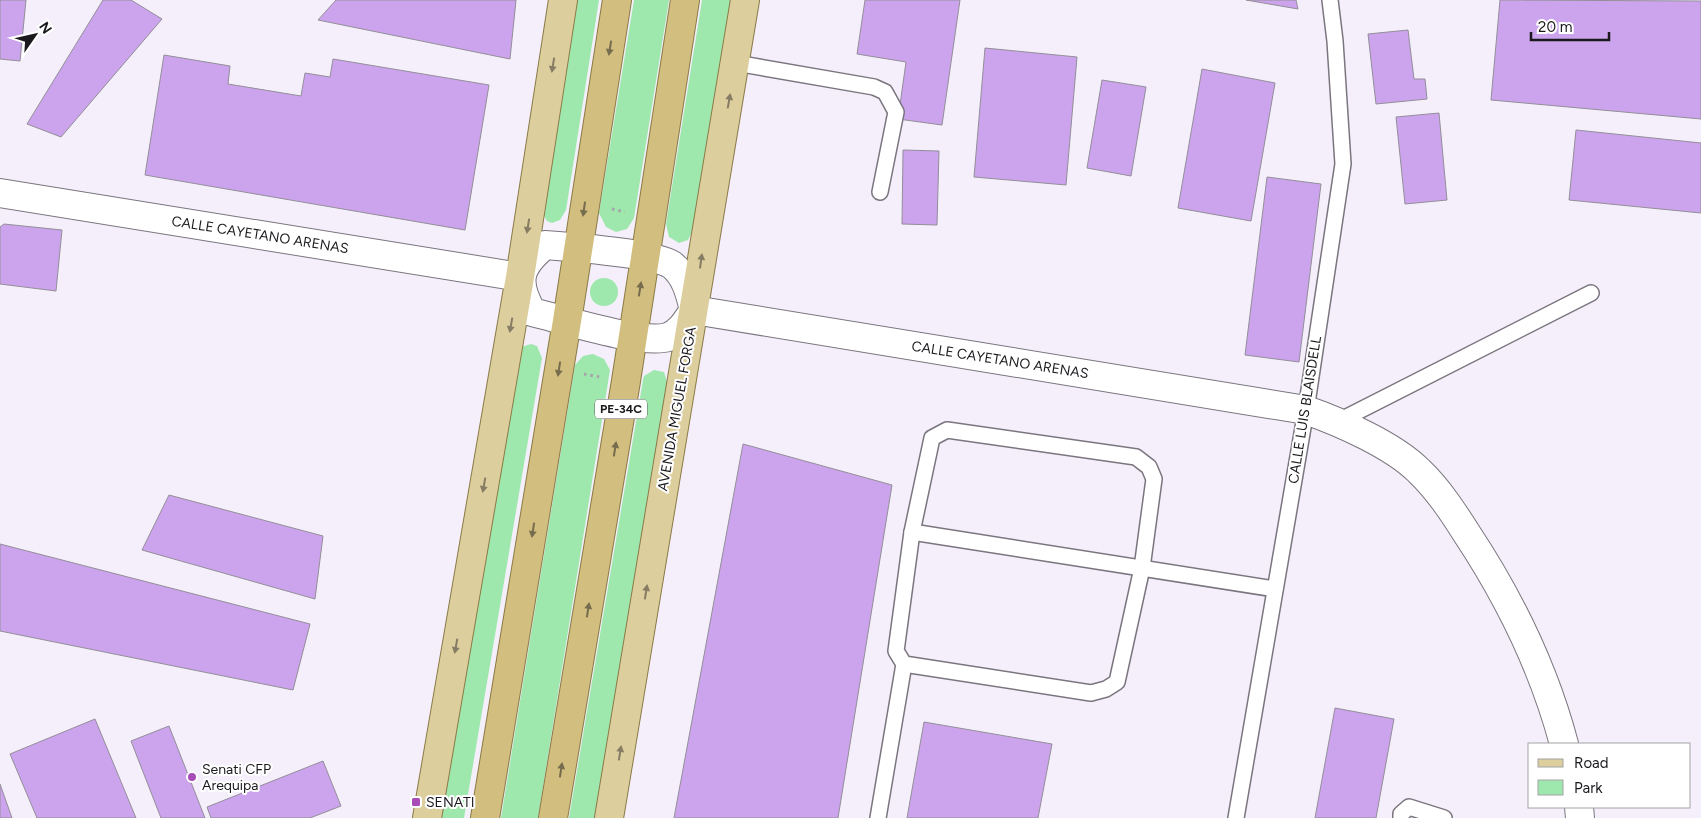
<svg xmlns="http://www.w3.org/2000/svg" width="1701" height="818" font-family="Figtree,sans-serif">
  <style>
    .green { fill: #9ee8ad }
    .building { fill: #cca4ed; stroke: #938e98 }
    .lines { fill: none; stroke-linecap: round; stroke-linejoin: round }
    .service-casing { stroke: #7a757e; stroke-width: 18 }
    .minor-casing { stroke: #7a757e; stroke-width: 30 }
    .primary-casing { stroke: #8a7a47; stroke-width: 30 }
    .trunk-casing { stroke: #8a7a47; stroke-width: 30 }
    .path { stroke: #a6a2aa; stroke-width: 3; stroke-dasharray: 2.5 4; stroke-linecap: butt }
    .service { stroke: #fff; stroke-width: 15 }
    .minor { stroke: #fff; stroke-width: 28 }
    .primary { stroke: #ddce9e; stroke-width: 28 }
    .trunk { stroke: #d2be7e; stroke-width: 28 }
    .oneway { fill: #766c4e }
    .oneway2 { fill: #867d64 }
    .poi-dot { fill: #a84db8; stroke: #fff; stroke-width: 2 }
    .labels { text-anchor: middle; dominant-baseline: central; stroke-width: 4; stroke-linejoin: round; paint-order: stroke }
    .shield { fill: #fff; stroke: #5f5e61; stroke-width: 1 }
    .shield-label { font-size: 12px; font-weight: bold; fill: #1b191d }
    .street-label { font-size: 14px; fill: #1b191d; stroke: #fff }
    .poi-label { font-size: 14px; fill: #1b191d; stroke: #fff; text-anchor: start }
  </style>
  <rect width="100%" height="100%" fill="#f4effa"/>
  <g class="green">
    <polygon points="576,0 599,0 566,210 560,220 552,223 547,221 542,212"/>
    <polygon points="634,0 669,0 634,218 627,229 616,232 606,227 599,213"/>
    <polygon points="702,0 731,0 693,230 688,240 679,243 669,237 666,224"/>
    <circle cx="604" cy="292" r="14"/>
    <polygon points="531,344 537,346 542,358 464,818 440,818 521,347"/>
    <polygon points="593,354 604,359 610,370 538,818 501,818 575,365 583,356"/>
    <polygon points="654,370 664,372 668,385 597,818 569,818 643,380 644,376"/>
  </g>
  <g class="building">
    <polygon points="0,0 26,0 20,61 0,59"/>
    <polygon points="103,0 131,0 162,19 61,137 27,124"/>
    <polygon points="336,0 516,0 510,59 318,20"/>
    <polygon points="865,0 960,0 942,125 898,119 906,62 857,54"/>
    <polygon points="1246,0 1296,0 1298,9"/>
    <polygon points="1500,0 1701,1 1701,119 1491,100"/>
    <polygon points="1408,30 1414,79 1425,79 1427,99 1376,104 1368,34"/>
    <polygon points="985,48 1077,57 1066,185 974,177"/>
    <polygon points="164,55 230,66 228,84 301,96 305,73 330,77 333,59 489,85 465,230 145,175"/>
    <polygon points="1202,69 1275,83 1251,221 1178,208"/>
    <polygon points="1102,80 1146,87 1131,176 1087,168"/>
    <polygon points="1439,113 1447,200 1405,204 1396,117"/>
    <polygon points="1576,130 1701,143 1701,213 1569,200"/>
    <polygon points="903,150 939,151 937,225 902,224"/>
    <polygon points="1267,177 1321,184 1299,362 1245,355"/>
    <polygon points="4,224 62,230 56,291 0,284 0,227"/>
    <polygon points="743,444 892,485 838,818 674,818"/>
    <polygon points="169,495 323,536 315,599 142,550"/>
    <polygon points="0,544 310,624 293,690 0,631"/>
    <polygon points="1335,708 1394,719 1376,818 1315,818"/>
    <polygon points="95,719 136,818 37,818 10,754"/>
    <polygon points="924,722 1052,744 1038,818 907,818"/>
    <polygon points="169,726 205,818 161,818 131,741"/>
    <polygon points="323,761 341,806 310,818 211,818 207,807"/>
    <polygon points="0,784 12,818 0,818"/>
  </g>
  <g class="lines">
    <g class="service-casing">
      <g id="service">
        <polyline points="736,63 874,87 885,92 896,112 880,192"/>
        <polyline points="1335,423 1591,293"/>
        <polyline points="912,532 1275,589"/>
        <polyline points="878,818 904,664 896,651 912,532 932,438 947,430 1136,457 1149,467 1154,479 1142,568 1117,682 1106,689 1091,693 904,664"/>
        <polyline points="1236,818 1306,410 1343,164 1335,41 1330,0"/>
        <polyline points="1401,818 1401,814 1409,807 1444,818"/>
      </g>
    </g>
    <g class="minor-casing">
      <g id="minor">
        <polyline points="0,193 520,277"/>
        <path d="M545,245C569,247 654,253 672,265C686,276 690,294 694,310C687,320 681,332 668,337C642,345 561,319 532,312C515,282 518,267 545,245Z"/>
        <path d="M694,310L1306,410C1340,422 1393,445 1419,471C1438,489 1453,512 1467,534C1510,599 1544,669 1564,744"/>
        <polyline points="1579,807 1580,818"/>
      </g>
    </g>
    <g class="primary-casing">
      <g id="primary">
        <polyline points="427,818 520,277 563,0"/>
        <polyline points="609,818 745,0"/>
      </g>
    </g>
    <g class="trunk-casing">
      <g id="trunk">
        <polyline points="485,818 567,321 617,0"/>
        <polyline points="553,818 626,381 685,0"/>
      </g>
    </g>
    <g class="path">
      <polyline points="612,209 625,212"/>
      <polyline points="584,374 600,377"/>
    </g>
    <use href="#service" class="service"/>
    <use href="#minor" class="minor"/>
    <use href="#primary" class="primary"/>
    <use href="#trunk" class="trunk"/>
  </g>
  <defs><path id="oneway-solid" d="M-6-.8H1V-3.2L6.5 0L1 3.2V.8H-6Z" transform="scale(1.25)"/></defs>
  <g class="oneway">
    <use href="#oneway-solid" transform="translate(610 48) rotate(99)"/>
    <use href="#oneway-solid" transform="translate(584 209) rotate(98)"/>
    <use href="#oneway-solid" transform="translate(640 289) rotate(-81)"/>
    <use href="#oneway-solid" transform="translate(559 369) rotate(99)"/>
    <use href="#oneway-solid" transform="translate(615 449) rotate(-81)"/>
    <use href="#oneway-solid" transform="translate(533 530) rotate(99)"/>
    <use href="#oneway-solid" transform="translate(588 610) rotate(-81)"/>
    <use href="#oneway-solid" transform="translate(561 770) rotate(-81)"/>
  </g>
  <g class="oneway2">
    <use href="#oneway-solid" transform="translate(553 65) rotate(99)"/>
    <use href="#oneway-solid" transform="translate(729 101) rotate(-80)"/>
    <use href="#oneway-solid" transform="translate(528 226) rotate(99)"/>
    <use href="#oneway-solid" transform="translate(701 261) rotate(-82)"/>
    <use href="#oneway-solid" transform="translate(511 325) rotate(100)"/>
    <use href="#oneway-solid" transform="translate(484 485) rotate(100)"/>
    <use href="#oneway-solid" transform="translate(646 592) rotate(-81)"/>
    <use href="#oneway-solid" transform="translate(456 646) rotate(100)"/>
    <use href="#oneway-solid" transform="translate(620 753) rotate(-81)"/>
  </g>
  <g class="poi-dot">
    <circle cx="192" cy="777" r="5"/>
    <rect x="411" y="797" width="10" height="10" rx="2.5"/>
  </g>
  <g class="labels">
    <rect class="shield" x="595" y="399.5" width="52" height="19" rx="4"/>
    <g class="shield-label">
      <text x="621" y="409">PE-34C</text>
    </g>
    <g class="street-label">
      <text transform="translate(260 235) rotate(9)">CALLE CAYETANO ARENAS</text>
      <text transform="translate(1000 360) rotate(9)">CALLE CAYETANO ARENAS</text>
      <text transform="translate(677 409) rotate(-80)">AVENIDA MIGUEL FORGA</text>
      <text transform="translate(1305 410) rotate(-81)">CALLE LUIS BLAISDELL</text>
    </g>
    <g class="poi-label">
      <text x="202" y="769">Senati CFP<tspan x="202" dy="16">Arequipa</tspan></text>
      <text x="426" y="802">SENATI</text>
    </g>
  </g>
  <rect x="1528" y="743" width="162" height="65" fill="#ffffff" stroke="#a4a3a5"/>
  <rect x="1538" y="759" width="25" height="8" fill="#ddce9e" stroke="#a4a3a5"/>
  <text x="1574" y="768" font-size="15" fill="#1b191d">Road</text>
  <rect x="1538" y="780" width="25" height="15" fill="#9ee8ad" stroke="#a4a3a5"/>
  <text x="1574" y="793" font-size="15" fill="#1b191d">Park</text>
  <g transform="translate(35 35) rotate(56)" stroke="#ffffff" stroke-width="4" paint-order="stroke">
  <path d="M0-4L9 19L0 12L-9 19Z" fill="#1b191d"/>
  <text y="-8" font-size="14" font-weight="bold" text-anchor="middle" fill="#1b191d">N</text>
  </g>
  <path d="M1531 32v8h78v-8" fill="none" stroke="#1b191d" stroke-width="2.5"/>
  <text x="1538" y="32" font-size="15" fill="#1b191d" stroke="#ffffff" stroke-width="4" paint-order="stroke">20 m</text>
</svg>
